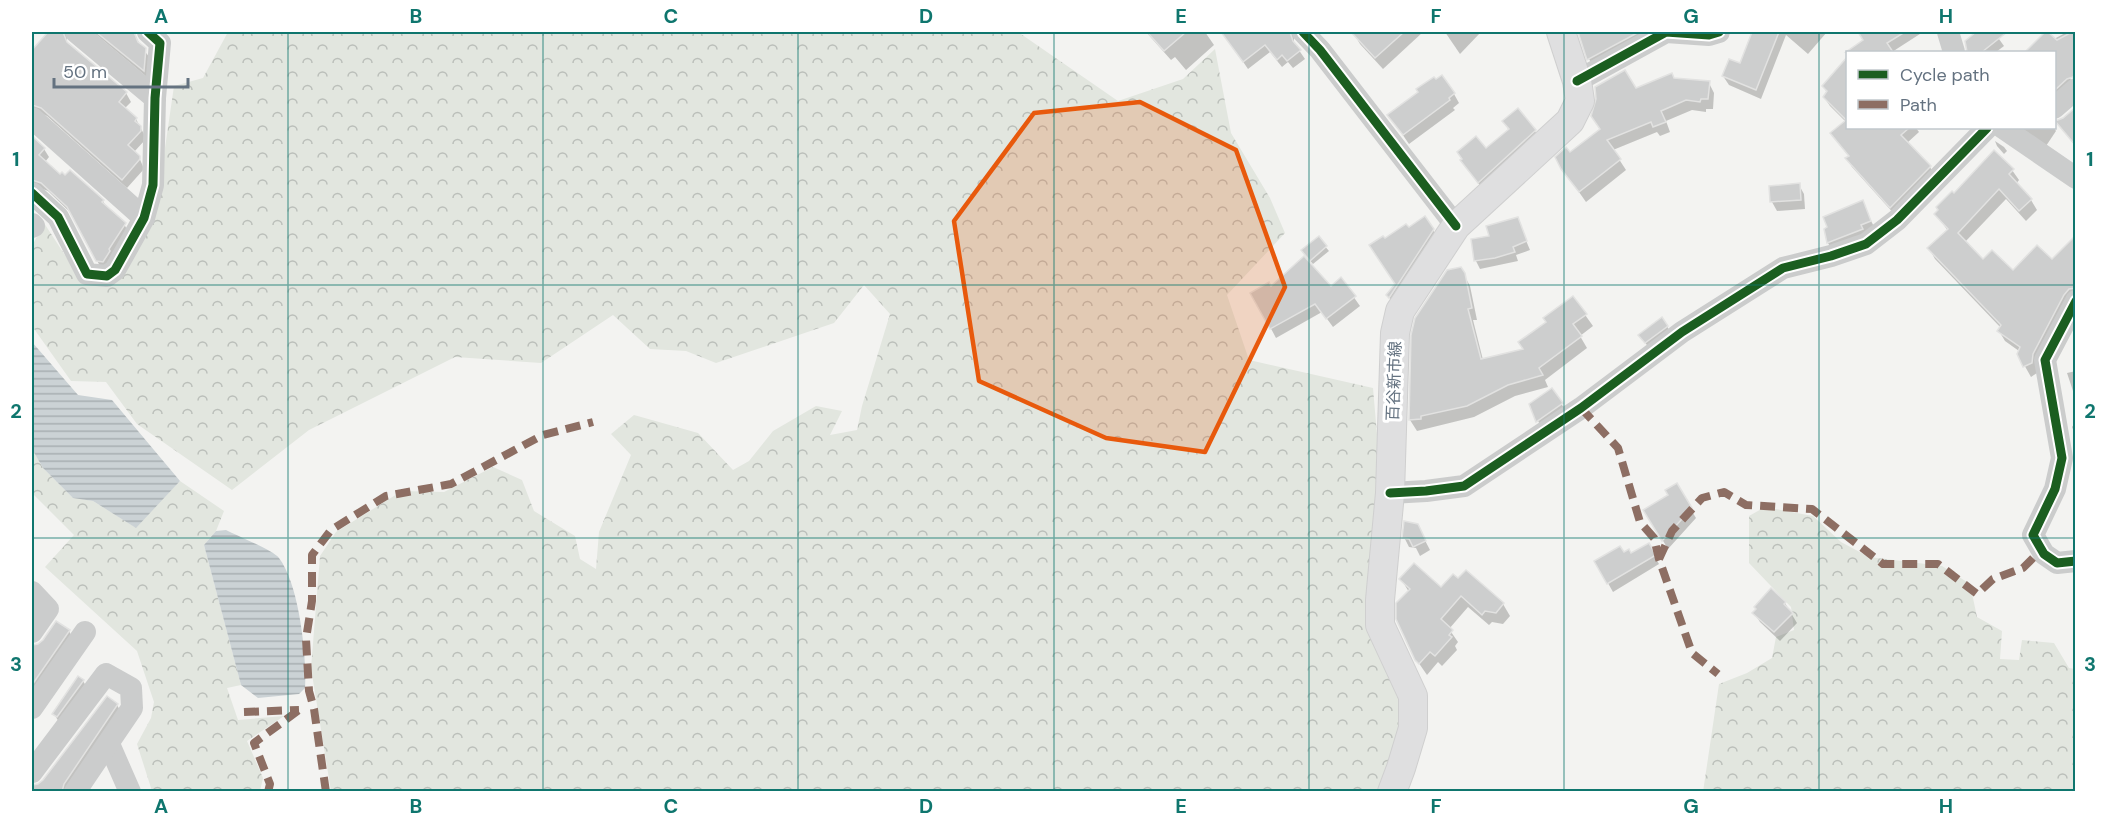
<svg xmlns="http://www.w3.org/2000/svg" width="2107" height="823" font-family="'DM Sans','Noto Sans JP',sans-serif">
  <style>
    .forest { fill: url(#forest-crowns) }
    .water { fill: url(#water-rules) }
    .shadow { fill: #0003 }
    .building { fill: #cdcece; stroke: #e2e2e1; stroke-width: 1.5 }
    .lines { fill: none; stroke-linecap: round; stroke-linejoin: round }
    .major-casing { stroke: #cfcfcf; stroke-width: 30 }
    .minor { stroke: #cbcccc; stroke-width: 22 }
    .major { stroke: #dfdfe0; stroke-width: 28 }
    .quiet { stroke: #8d6e63; stroke-width: 8; stroke-dasharray: 15 8; stroke-linecap: butt }
    .cycleway-casing { stroke: #fff; stroke-width: 13 }
    .cycleway { stroke: #1b5e20; stroke-width: 9 }
    .marked { fill: #e8590c; fill-opacity: 0.2; stroke: #e8590c; stroke-width: 4.5; stroke-linejoin: round }
    .grid { fill: none; stroke: #0f766e; stroke-width: 1.5; stroke-opacity: 0.55 }
    .labels { text-anchor: middle; dominant-baseline: central; stroke-width: 6; stroke-linejoin: round; paint-order: stroke }
    .street-label { font-size: 16px; fill: #647280; stroke: #fff }
    .neatline { fill: none; stroke: #0f766e; stroke-width: 2 }
    .grid-label { font-size: 20px; text-anchor: middle; font-weight: bold; fill: #0f766e }
  </style>
  <defs>
    <pattern id="forest-crowns" width="20" height="18" patternUnits="userSpaceOnUse" patternTransform="scale(1.5)"><rect width="20" height="18" fill="#e2e6df"/><path d="M2 6a3 3 0 1 1 6 0M12 15a3 3 0 1 1 6 0" fill="none" stroke="#bbbfba"/></pattern>
    <pattern id="water-rules" width="6" height="5" patternUnits="userSpaceOnUse" patternTransform="scale(1.5)"><rect width="6" height="5" fill="#cbd2d5"/><path d="M0 2.5h6" fill="none" stroke="#a8afb2"/></pattern>
  </defs>
  <rect width="100%" height="100%" fill="#f3f3f1"/>
  <g class="forest">
    <polygon points="228,32 1018,32 1118,101 1183,79 1215,49 1231,133 1270,198 1285,233 1227,295 1249,360 1373,388 1383,504 1368,633 1398,692 1398,740 1381,791 331,791 311,668 320,556 336,532 402,491 444,492 493,467 522,480 534,511 575,536 580,559 596,569 599,532 631,455 611,434 634,415 698,433 733,470 749,461 773,431 816,406 842,411 830,435 857,430 862,406 890,314 864,285 834,323 716,363 686,351 650,349 613,315 541,363 455,357 309,430 232,490 137,424 106,382 71,381 32,326 32,246 44,223 72,266 107,275 158,196 174,86 203,78"/>
    <polygon points="32,448 43,468 72,497 93,501 135,527 180,481 224,511 216,531 204,545 241,685 227,688 238,720 284,716 247,741 263,778 260,791 152,791 137,744 151,718 154,702 137,651 45,567 74,535 32,493"/>
    <polygon points="1765,507 1813,516 1841,542 1869,557 1942,566 1970,584 1977,617 2002,631 2000,659 2019,660 2022,640 2054,643 2069,668 2075,669 2075,791 1703,792 1719,684 1747,673 1772,658 1776,637 1794,630 1791,607 1749,563 1749,516"/>
  </g>
  <g class="water">
    <polygon points="32,342 78,395 112,400 180,481 136,528 93,501 73,498 43,468 32,449"/>
    <path d="M226,530C237,536 273,550 279,558C299,584 307,655 305,688L299,694L258,698L241,685L204,545L216,531Z"/>
  </g>
  <g class="shadow">
    <polygon points="51,32 71,32 67,38 67,44 126,93 131,102 124,109 136,119 145,136 145,140 134,152 139,157 144,169 127,188 47,116 40,113 32,114 32,52"/>
    <polygon points="93,32 134,32 140,45 150,58 148,78"/>
    <polygon points="1146,32 1205,32 1214,45 1186,70 1175,57 1171,60"/>
    <polygon points="1230,32 1238,32 1243,38 1246,32 1297,32 1294,37 1294,43 1305,59 1293,68 1288,62 1282,67 1270,52 1248,69 1225,35"/>
    <polygon points="1353,32 1423,32 1383,69 1360,44"/>
    <polygon points="1445,32 1481,32 1460,54"/>
    <polygon points="1580,32 1674,32 1596,71 1589,59"/>
    <polygon points="1754,32 1827,32 1808,54 1786,35 1761,99 1729,85 1723,76 1741,65"/>
    <polygon points="1859,32 1923,32 1892,52 1848,52 1865,40"/>
    <polygon points="1978,32 1994,32 2004,46 1996,52 1969,52 1966,41"/>
    <polygon points="2067,32 2076,32 2076,69 2070,78 2075,87 2054,104 2054,52 2034,52 2031,48 2054,39"/>
    <polygon points="1848,59 1848,128 1916,128 1919,132 1907,143 1930,167 1935,176 1896,216 1852,167 1847,159 1850,157 1837,142 1846,122 1830,106 1824,97 1827,93 1824,87"/>
    <polygon points="1674,79 1709,83 1714,93 1713,109 1706,109 1706,112 1692,110 1666,121 1670,132 1660,136 1657,132 1613,150 1626,170 1586,202 1562,168 1570,155 1601,130 1635,90"/>
    <polygon points="1454,94 1459,103 1453,108 1455,110 1409,144 1389,115"/>
    <polygon points="2076,109 2076,147 2057,122 2064,120"/>
    <polygon points="1504,121 1535,131 1540,140 1484,191 1462,161 1486,150 1509,131"/>
    <polygon points="2020,128 2054,128 2056,131 2046,146"/>
    <polygon points="32,138 44,149 49,157 45,162 60,176 103,201 108,210 124,224 129,233 102,270 73,215 48,191 32,185"/>
    <polygon points="1995,141 2004,147 2007,151 2004,154 1997,146"/>
    <polygon points="2012,170 2019,180 2016,184 2031,200 2037,210 2026,221 2006,199 1965,242 1983,261 2013,272 2076,285 2037,373 2031,377 2018,354 2019,351 2005,341 1999,331 2001,328 1935,259 1929,248 1948,231 1936,214 1954,195"/>
    <polygon points="1799,185 1804,194 1805,209 1777,211 1772,202 1771,187"/>
    <polygon points="1862,202 1876,231 1833,252 1828,243 1826,230"/>
    <polygon points="1517,219 1530,250 1516,255 1518,261 1480,269 1476,261 1491,237"/>
    <polygon points="1408,229 1433,230 1438,239 1393,304 1388,295 1397,284 1384,240"/>
    <polygon points="1318,238 1329,251 1313,264 1305,255"/>
    <polygon points="1463,273 1470,286 1477,320 1473,320 1483,360 1524,350 1547,323 1573,298 1593,326 1580,336 1587,348 1545,380 1548,387 1515,396 1474,417 1417,431 1410,420 1413,335"/>
    <polygon points="1341,279 1360,306 1333,327 1322,312 1276,338 1252,293 1330,288"/>
    <polygon points="1667,326 1672,336 1651,351 1640,335"/>
    <polygon points="2076,371 2076,400 2067,373"/>
    <polygon points="1552,390 1568,414 1542,430 1531,404"/>
    <polygon points="2076,421 2076,437 2072,427"/>
    <polygon points="1676,485 1696,518 1668,549 1645,511 1670,496"/>
    <polygon points="1417,525 1430,550 1420,556 1416,548 1409,547 1404,537"/>
    <polygon points="1648,545 1659,564 1613,592 1596,562 1623,554 1631,555"/>
    <polygon points="1401,579 1503,604 1510,616 1503,624 1492,622 1489,625 1468,607 1449,629 1458,642 1455,646 1457,650 1442,666 1438,662 1427,675 1416,659 1409,592"/>
    <polygon points="1785,603 1797,623 1780,641 1760,622 1754,613"/>
    <polygon points="69,631 76,645 32,709 32,647"/>
    <polygon points="78,678 83,681 88,689 59,722 54,714"/>
    <polygon points="117,705 125,719 77,792 32,792"/>
  </g>
  <g class="building">
    <polygon points="48,32 63,32 67,42 127,92 119,102 137,118 135,121 141,126 141,131 128,145 140,156 140,159 122,180 41,108 32,105 32,50"/>
    <polygon points="96,32 134,32 138,42 146,48 144,71"/>
    <polygon points="1147,32 1186,32 1164,51"/>
    <polygon points="1221,32 1290,32 1293,41 1301,50 1287,61 1282,55 1277,60 1265,45 1243,62"/>
    <polygon points="1351,32 1404,32 1375,58"/>
    <polygon points="1578,32 1639,32 1587,60"/>
    <polygon points="1752,32 1779,32 1756,90 1722,76 1729,59 1740,63"/>
    <polygon points="1858,32 1905,32 1887,43 1893,52 1846,52 1863,40"/>
    <polygon points="1976,32 2007,32 1982,52 1967,52 1965,41"/>
    <polygon points="2045,32 2048,32 2057,40 2072,32 2076,32 2076,76 2067,79 2055,90 2055,52 2025,52"/>
    <polygon points="1848,56 1848,128 1909,128 1901,135 1931,166 1890,208 1845,158 1849,156 1830,133 1846,120 1823,97 1827,91 1822,86"/>
    <polygon points="1625,70 1636,88 1672,73 1674,78 1710,81 1708,99 1701,99 1700,102 1686,100 1661,111 1666,122 1653,127 1651,122 1607,140 1621,159 1579,192 1561,169 1555,157 1566,147 1570,152 1600,129 1591,116 1596,99 1595,87"/>
    <polygon points="1442,75 1455,93 1449,98 1450,100 1403,135 1387,115 1418,92 1416,89 1434,77 1436,79"/>
    <polygon points="2076,107 2076,146 2055,121 2063,118"/>
    <polygon points="1518,108 1536,130 1478,183 1460,160 1462,159 1457,152 1476,136 1486,148 1509,129 1502,121"/>
    <polygon points="32,136 45,148 39,155 60,174 62,172 65,175 70,170 104,200 102,202 126,223 109,249 110,251 103,262 96,261 67,207 41,183 32,180"/>
    <polygon points="1994,150 2014,169 2009,174 2032,199 2019,211 1999,189 1958,233 1983,259 1992,250 2013,270 2037,245 2052,259 2076,235 2076,288 2069,289 2064,295 2033,354 2032,363 2023,367 2017,354 2020,347 1997,331 2001,325 1927,248 1948,229 1934,214 1938,210 1936,207 1952,191 1954,193"/>
    <polygon points="1800,183 1801,200 1770,202 1769,186"/>
    <polygon points="1863,200 1871,221 1861,225 1863,229 1827,243 1824,229 1827,227 1823,217"/>
    <polygon points="1425,216 1434,229 1389,298 1386,295 1395,284 1369,245 1383,236 1385,238 1406,224 1409,227"/>
    <polygon points="1518,217 1527,241 1513,247 1515,252 1495,258 1474,261 1471,239 1489,236 1486,226"/>
    <polygon points="1319,236 1327,246 1310,261 1301,250"/>
    <polygon points="1304,256 1331,286 1341,277 1356,296 1326,319 1315,304 1270,329 1250,293 1269,282 1271,286"/>
    <polygon points="1461,267 1465,273 1472,308 1468,309 1481,359 1523,349 1518,342 1546,322 1543,318 1573,296 1587,314 1573,324 1582,336 1539,368 1543,375 1508,385 1467,406 1421,416 1421,419 1409,420 1411,335 1415,318 1447,270"/>
    <polygon points="1662,317 1668,326 1645,343 1638,335"/>
    <polygon points="1552,388 1563,403 1536,422 1529,404"/>
    <polygon points="1677,483 1692,508 1662,541 1643,510 1668,495 1665,490"/>
    <polygon points="1404,521 1418,524 1426,541 1413,547 1409,539 1402,538"/>
    <polygon points="1649,543 1656,555 1607,584 1594,561 1620,546 1624,552 1629,549 1631,553"/>
    <polygon points="1414,563 1441,587 1453,574 1458,578 1466,570 1504,603 1496,613 1485,611 1482,615 1461,596 1441,619 1453,630 1449,635 1452,637 1435,656 1430,652 1419,664 1415,660 1396,619 1396,603 1410,589 1399,579"/>
    <polygon points="1771,588 1786,602 1784,604 1793,613 1774,632 1752,613 1756,609 1754,607"/>
    <polygon points="56,621 70,630 32,685 32,645 38,644 43,640"/>
    <polygon points="78,676 84,680 57,717 52,714"/>
    <polygon points="107,696 118,704 64,784 62,792 32,792 32,785 38,784 43,780"/>
  </g>
  <g class="lines">
    <g class="major-casing">
      <polyline id="major" points="1392,792 1401,768 1413,728 1413,696 1380,625 1380,600 1390,493 1395,333 1400,311 1456,226 1570,121 1580,101 1577,81 1561,32"/>
    </g>
    <g class="minor">
      <polyline points="76,32 155,98"/>
      <polyline points="1303,32 1320,50 1456,226"/>
      <polyline points="1948,32 1954,52"/>
      <polyline points="1577,81 1666,32 1709,35 1719,32"/>
      <polyline points="2054,108 2076,89"/>
      <polyline points="32,118 144,218"/>
      <polyline points="2003,128 2076,178"/>
      <polyline points="32,193 58,217 87,274 107,276 115,270 144,218 153,185 155,98 160,43 148,32"/>
      <polyline points="32,224 34,226 32,227"/>
      <polyline points="2076,301 2045,360 2062,458 2055,489 2033,535 2044,554 2057,563 2076,561"/>
      <polyline points="1390,493 1426,491 1464,486 1581,408 1682,332 1783,268 1831,256 1866,244 1897,220 1987,128"/>
      <polyline points="32,592 48,609 32,632"/>
      <polyline points="32,708 85,632"/>
      <polyline points="109,744 130,792"/>
      <polyline points="32,772 106,674 131,688 132,708 75,792"/>
    </g>
    <use href="#major" class="major"/>
    <g class="quiet">
      <polyline points="1581,408 1618,448 1640,522 1654,538 1659,559 1692,653 1718,674"/>
      <polyline points="1659,559 1672,531 1702,498 1724,492 1746,505 1812,509 1883,564 1938,564 1977,594 1993,579 2023,568 2041,550"/>
      <polyline points="244,712 299,710"/>
      <polyline points="268,792 270,784 254,743 299,710"/>
      <polyline points="326,792 314,709 309,691 306,639 312,601 312,555 331,530 386,496 451,484 543,435 593,422"/>
    </g>
    <g class="cycleway-casing">
      <g id="cycleway">
        <polyline points="1303,32 1320,50 1456,226"/>
        <polyline points="1577,81 1666,32 1709,35 1719,32"/>
        <polyline points="32,193 58,217 87,274 107,276 115,270 144,218 153,185 155,98 160,43 148,32"/>
        <polyline points="2076,301 2045,360 2062,458 2055,489 2033,535 2044,554 2057,563 2076,561"/>
        <polyline points="1390,493 1426,491 1464,486 1581,408 1682,332 1783,268 1831,256 1866,244 1897,220 1987,128"/>
      </g>
    </g>
    <use href="#cycleway" class="cycleway"/>
  </g>
  <path class="marked" d="M1140,102L1236,150L1285,287L1205,452L1106,438L979,381L954,221L1034,113Z"/>
  <path class="grid" d="M288,32V792M543,32V792M798,32V792M1054,32V792M1309,32V792M1564,32V792M1819,32V792M32,285H2076M32,538H2076"/>
  <g class="labels">
    <g class="street-label">
      <text transform="translate(1394 381) rotate(-88)">百谷新市線</text>
    </g>
  </g>
  <rect width="2107" height="823" fill="none" stroke="#ffffff" stroke-width="66"/>
  <rect x="1846" y="51" width="210" height="78" fill="#ffffff" stroke="#c1c7cc" stroke-width="1.5"/>
  <rect x="1858" y="70" width="30" height="9" fill="#1b5e20" stroke="#c1c7cc" stroke-width="1.5"/>
  <text x="1900" y="81" font-size="18" fill="#647280">Cycle path</text>
  <rect x="1858" y="100" width="30" height="9" fill="#8d6e63" stroke="#c1c7cc" stroke-width="1.5"/>
  <text x="1900" y="111" font-size="18" fill="#647280">Path</text>
  <path d="M54 78v9h134v-9" fill="none" stroke="#647280" stroke-width="3"/>
  <text x="63" y="78" font-size="18" fill="#647280" stroke="#ffffff" stroke-width="4.5" paint-order="stroke">50 m</text>
  <rect x="33" y="33" width="2041" height="757" class="neatline"/>
  <g class="grid-label">
    <text x="161" y="23">A</text>
    <text x="416" y="23">B</text>
    <text x="671" y="23">C</text>
    <text x="926" y="23">D</text>
    <text x="1181" y="23">E</text>
    <text x="1436" y="23">F</text>
    <text x="1691" y="23">G</text>
    <text x="1946" y="23">H</text>
    <text x="16" y="166">1</text>
    <text x="2090" y="166">1</text>
    <text x="16" y="418">2</text>
    <text x="2090" y="418">2</text>
    <text x="16" y="671">3</text>
    <text x="2090" y="671">3</text>
    <text x="161" y="813">A</text>
    <text x="416" y="813">B</text>
    <text x="671" y="813">C</text>
    <text x="926" y="813">D</text>
    <text x="1181" y="813">E</text>
    <text x="1436" y="813">F</text>
    <text x="1691" y="813">G</text>
    <text x="1946" y="813">H</text>
  </g>
</svg>
